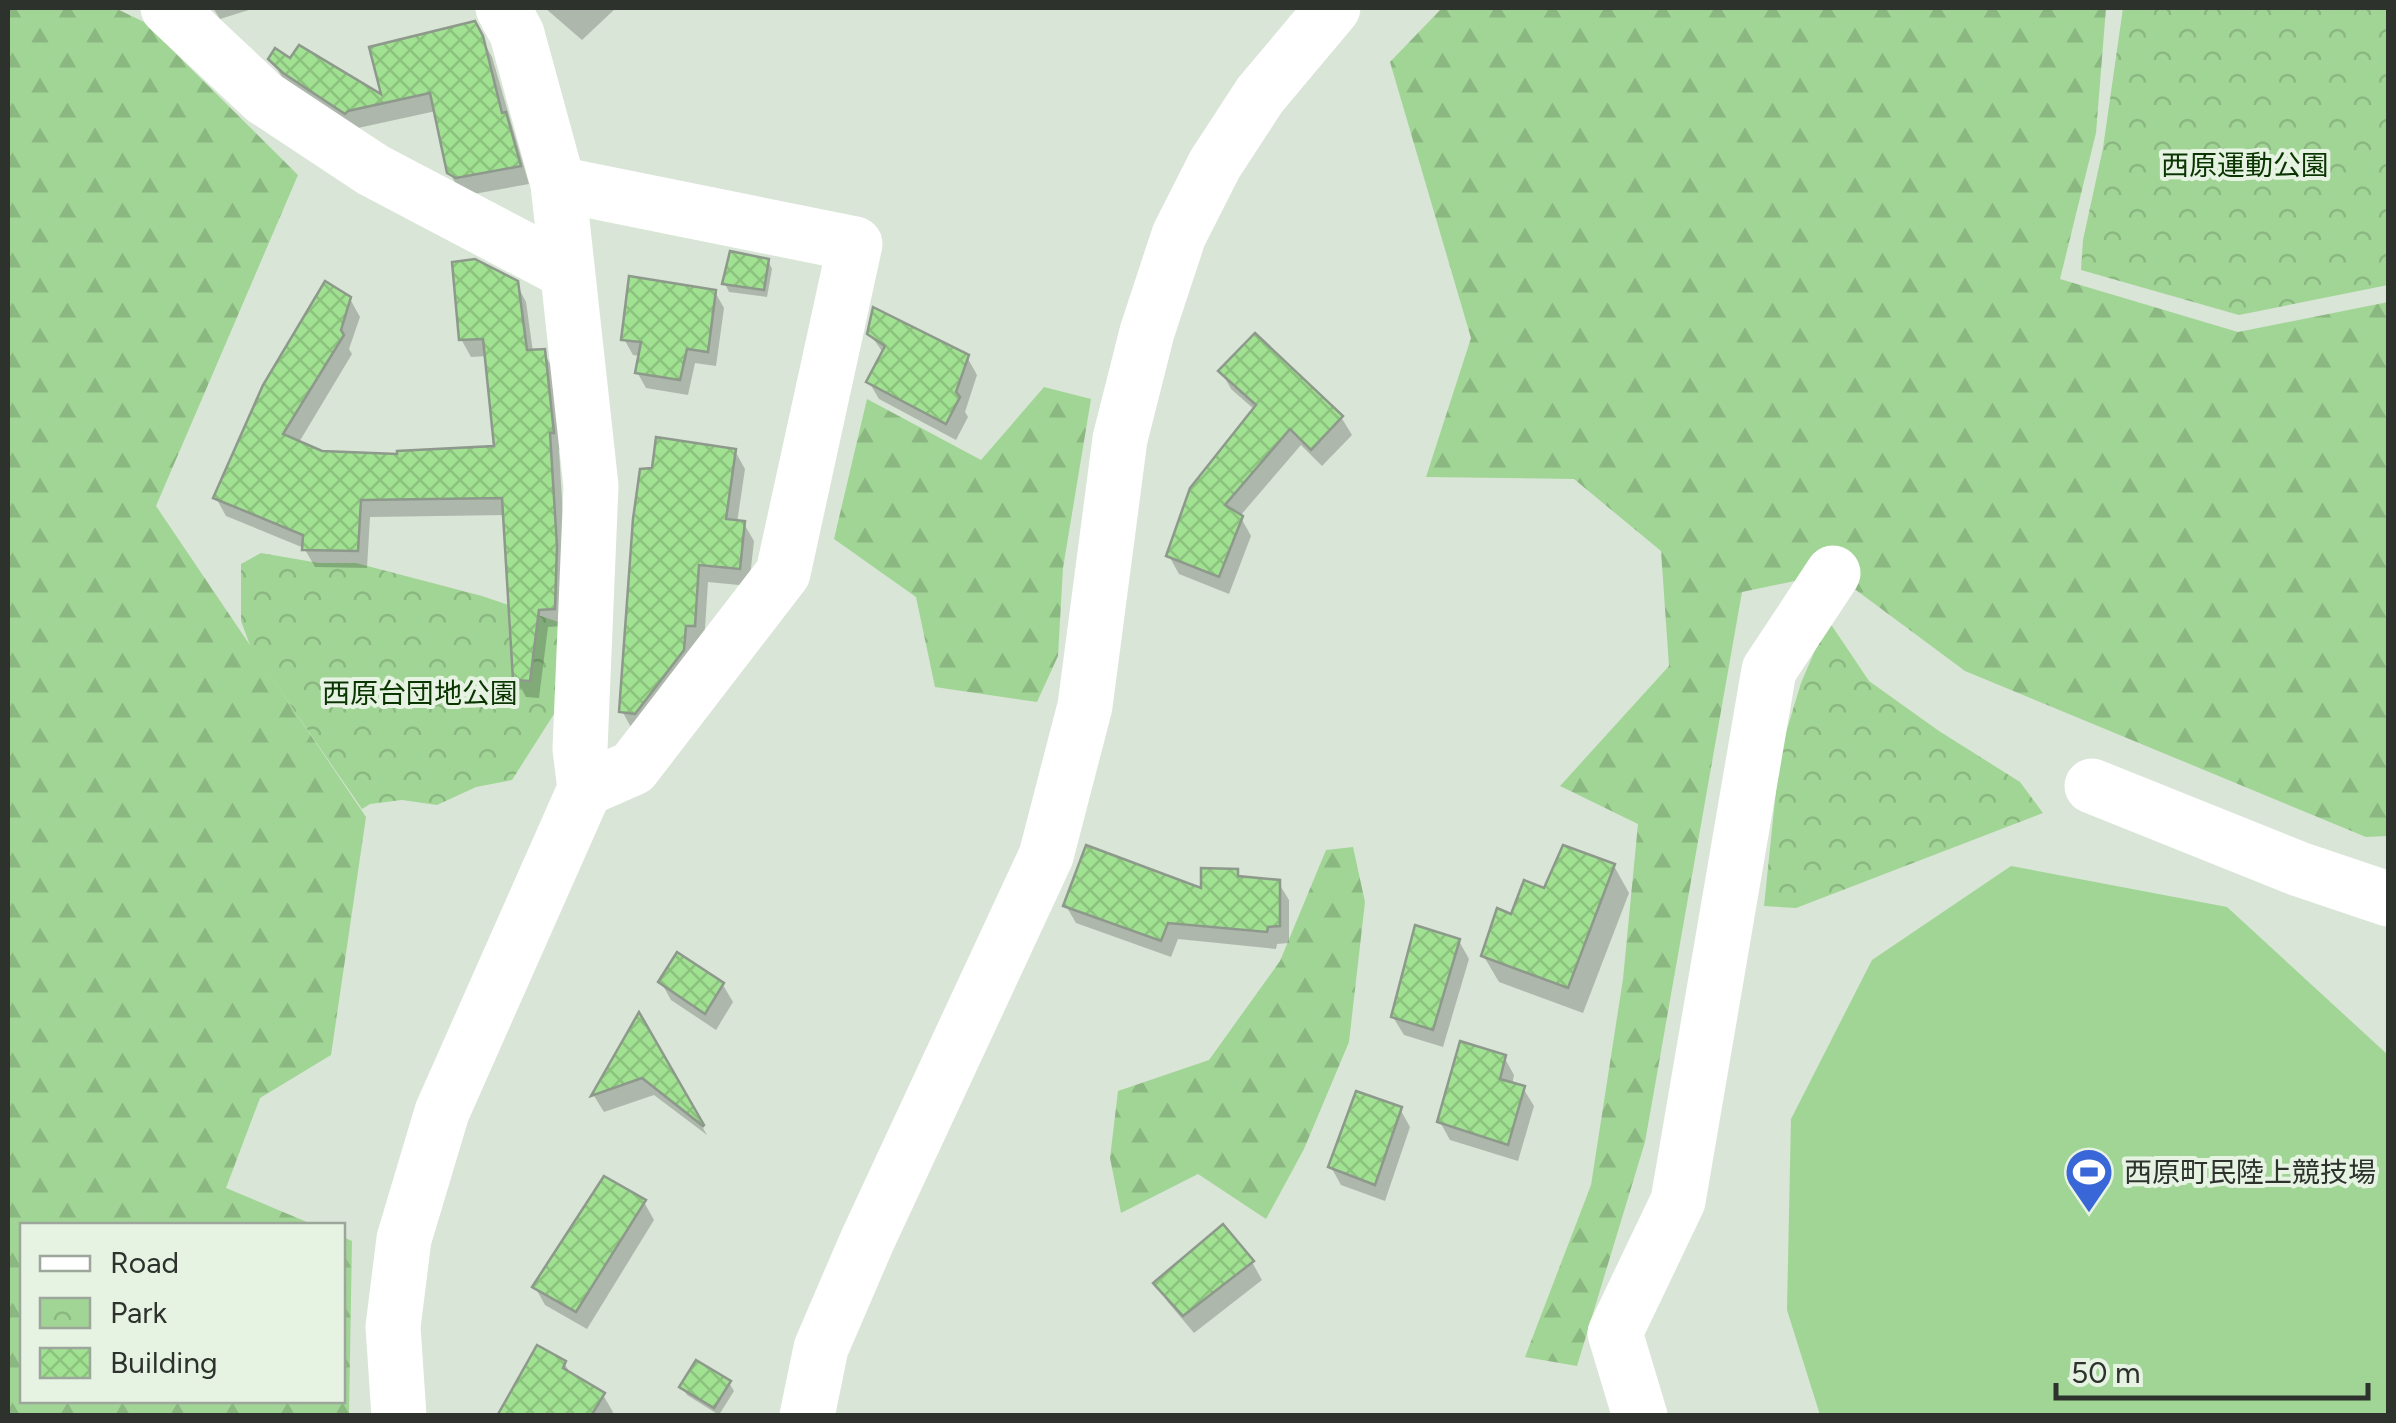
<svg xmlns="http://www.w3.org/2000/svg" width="2396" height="1423" font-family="Figtree,'Noto Sans JP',sans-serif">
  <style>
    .forest { fill: url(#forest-firs) }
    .park { fill: url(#park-crowns) }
    .pitch { fill: #a1d595 }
    .shadow { fill: #0003 }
    .building { fill: url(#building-cross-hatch); stroke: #8d998a; stroke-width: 2.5 }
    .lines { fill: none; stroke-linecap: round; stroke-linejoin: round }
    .minor { stroke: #fff; stroke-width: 55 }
    .labels { text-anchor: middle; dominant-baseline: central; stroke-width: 8; stroke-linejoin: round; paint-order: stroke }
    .park-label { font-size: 28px; fill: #0a3500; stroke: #e6f3e3 }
    .poi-label { font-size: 28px; fill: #2d322c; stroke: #e6f3e3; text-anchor: start }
  </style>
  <defs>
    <pattern id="forest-firs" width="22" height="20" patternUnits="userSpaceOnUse" patternTransform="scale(2.5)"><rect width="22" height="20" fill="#a1d595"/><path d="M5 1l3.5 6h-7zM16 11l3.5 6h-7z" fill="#8bb781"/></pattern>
    <pattern id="park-crowns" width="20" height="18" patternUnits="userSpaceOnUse" patternTransform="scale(2.5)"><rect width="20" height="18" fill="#a1d595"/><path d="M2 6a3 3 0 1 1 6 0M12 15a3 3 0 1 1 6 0" fill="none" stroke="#8bb781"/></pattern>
    <pattern id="building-cross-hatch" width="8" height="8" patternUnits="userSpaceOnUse" patternTransform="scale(2.5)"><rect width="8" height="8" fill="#a1e192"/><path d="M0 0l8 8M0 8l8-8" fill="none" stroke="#8bc27e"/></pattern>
  </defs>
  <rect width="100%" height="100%" fill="#d9e5d6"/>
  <g class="forest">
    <polygon points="8,8 115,8 144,22 298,175 156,506 366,817 331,1055 260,1098 226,1188 314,1225 22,1226 22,1400 342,1400 343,1237 352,1241 349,1415 8,1416"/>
    <polygon points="1442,8 2106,8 2096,133 2060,279 2238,332 2388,302 2388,836 2366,837 1965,671 1833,573 1742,592 1645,1142 1577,1366 1525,1357 1591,1185 1623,979 1638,824 1560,786 1669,666 1661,551 1574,479 1426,477 1471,338 1390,62"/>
    <polygon points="1044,387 1091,399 1063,568 1058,656 1037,702 935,687 916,597 834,539 867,399 981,460"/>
    <polygon points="1353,847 1365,902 1349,1042 1304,1149 1266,1219 1198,1174 1121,1213 1110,1158 1118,1091 1209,1060 1280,961 1326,850"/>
  </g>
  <g class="park">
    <polygon points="2123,8 2388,8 2388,285 2239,315 2081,270 2083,240 2103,148"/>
    <polygon points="261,553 319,563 356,563 482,596 573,627 561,703 512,780 476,787 437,805 402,800 370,804 362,809 251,648 241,621 241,564"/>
    <polygon points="1828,620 1869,681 1939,731 2020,782 2043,813 1796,908 1764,906 1780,752 1801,683"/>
  </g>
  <polygon class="pitch" points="2011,866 2227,907 2388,1055 2388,1415 1820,1415 1787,1310 1791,1119 1872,960"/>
  <g class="shadow">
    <polygon points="213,8 255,8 220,19"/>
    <polygon points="545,8 616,8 582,40"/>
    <polygon points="474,24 492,57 529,184 468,195 460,191 449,172 436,111 358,128 282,77 271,59 291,61 385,99"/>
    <polygon points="768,261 772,269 767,297 729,292 725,284"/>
    <polygon points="516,283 526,302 533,352 543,351 553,369 562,450 559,450 566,566 563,626 548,627 539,698 526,697 516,679 506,515 370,517 367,568 315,567 304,548 226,516 216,498 350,299 360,317 349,349 352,354 298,444 321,454 399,456 497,448 488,356 471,357 461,339"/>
    <polygon points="715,292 724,308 716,366 695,363 688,395 646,388 637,372 640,356 633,355 624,339"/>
    <polygon points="870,334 967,357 977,375 965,412 968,417 956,440 879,399 869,382 884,354"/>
    <polygon points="1221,371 1341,417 1352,435 1322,466 1301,445 1240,516 1251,536 1229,594 1179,574 1169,556 1255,410 1231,389"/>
    <polygon points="735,451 745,469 737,523 744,524 754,541 749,586 708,582 704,643 632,729 622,711"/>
    <polygon points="1614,866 1629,893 1583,1013 1499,982 1483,955 1513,917 1546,892"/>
    <polygon points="1237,871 1241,879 1278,882 1289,900 1289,943 1277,944 1276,949 1178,939 1171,957 1076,923 1066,906 1204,892"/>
    <polygon points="1459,941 1469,959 1443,1047 1404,1035 1393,1017"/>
    <polygon points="661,982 723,985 733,1002 716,1030 671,1000"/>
    <polygon points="639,1017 707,1135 654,1095 604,1112 594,1096"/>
    <polygon points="1504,1057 1514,1075 1512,1085 1523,1088 1534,1106 1518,1161 1450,1140 1440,1122"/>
    <polygon points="1400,1109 1410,1127 1385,1201 1341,1185 1331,1167"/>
    <polygon points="644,1202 654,1220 587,1329 545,1305 535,1287"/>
    <polygon points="1252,1262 1262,1280 1194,1333 1167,1301 1157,1283"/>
    <polygon points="564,1363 572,1376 603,1395 613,1412 611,1416 558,1416 529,1401"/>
    <polygon points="729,1383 734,1391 719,1415 687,1395 682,1387"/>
  </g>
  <g class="building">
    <polygon points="475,21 483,36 502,113 506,112 521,166 456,178 447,173 430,93 348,111 345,114 283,73 268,59 275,48 290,58 299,45 381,94 369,47"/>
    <polygon points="730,251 769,259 764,290 722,284"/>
    <polygon points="475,259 518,281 527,350 545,349 554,433 550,433 557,546 555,609 539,610 530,681 513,680 502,498 361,500 358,551 302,550 303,535 213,498 263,385 325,281 351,297 341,330 344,335 283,434 322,451 397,454 397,451 494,446 483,339 459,340 452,262"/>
    <polygon points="629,276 716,290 708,352 687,349 680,380 635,373 641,342 621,340"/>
    <polygon points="873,307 969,355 956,392 960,397 946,424 866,382 885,346 867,334"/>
    <polygon points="1255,333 1343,416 1311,450 1290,429 1225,505 1243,516 1219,577 1166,556 1190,488 1256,405 1218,371"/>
    <polygon points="656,437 736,449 726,519 745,521 740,569 699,565 695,626 686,626 684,650 635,714 619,712 633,519 640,469 652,468"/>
    <polygon points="1086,845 1201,888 1201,868 1238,869 1238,876 1280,880 1280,926 1268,927 1267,932 1168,923 1161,941 1063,906"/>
    <polygon points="1563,845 1615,864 1568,988 1481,956 1497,908 1511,914 1524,880 1544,888"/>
    <polygon points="1415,925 1460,939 1433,1030 1391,1017"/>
    <polygon points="677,952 724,983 705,1014 658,982"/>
    <polygon points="639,1012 704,1125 703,1126 642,1078 591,1096"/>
    <polygon points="1460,1041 1506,1055 1500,1079 1525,1086 1508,1145 1437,1122"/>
    <polygon points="1356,1091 1402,1107 1375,1185 1328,1167"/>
    <polygon points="604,1176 646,1200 576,1312 532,1287"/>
    <polygon points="1223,1224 1254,1261 1183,1316 1153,1283"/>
    <polygon points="537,1345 566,1361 563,1368 605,1393 591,1416 497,1416"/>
    <polygon points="696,1360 731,1381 714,1408 679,1387"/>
  </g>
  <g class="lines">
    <g class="minor">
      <polyline points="168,8 264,98 373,170 565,271"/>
      <polyline points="558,184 855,244 783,573 633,768 585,789"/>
      <polyline points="2092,786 2299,869 2388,899"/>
      <polyline points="399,1416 393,1327 404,1239 442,1112 585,789 580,749 591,486 558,184 517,34 503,8"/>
      <polyline points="807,1416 821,1348 867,1241 1046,856 1085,706 1120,439 1147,332 1179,235 1215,164 1260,95 1333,8"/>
      <polyline points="1640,1416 1615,1333 1678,1201 1769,670 1833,573"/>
    </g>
  </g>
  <defs>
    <g id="stadium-pin" transform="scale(2.5)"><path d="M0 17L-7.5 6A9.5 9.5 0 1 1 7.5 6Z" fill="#3967d7" stroke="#e6f3e3"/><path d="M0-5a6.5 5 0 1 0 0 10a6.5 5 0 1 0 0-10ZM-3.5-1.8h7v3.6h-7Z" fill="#fff"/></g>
  </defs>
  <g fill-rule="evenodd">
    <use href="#stadium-pin" x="2089" y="1172"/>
  </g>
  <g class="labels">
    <g class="park-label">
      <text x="2245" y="165">西原運動公園</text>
      <text x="420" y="693">西原台団地公園</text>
    </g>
    <g class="poi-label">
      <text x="2124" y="1172">西原町民陸上競技場</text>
    </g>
  </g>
  <rect width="2396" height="1423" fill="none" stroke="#2d322c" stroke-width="20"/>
  <rect x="20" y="1223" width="325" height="180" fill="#e6f3e3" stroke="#9ca69a" stroke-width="2.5"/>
  <rect x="40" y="1256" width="50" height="15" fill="#ffffff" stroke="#9ca69a" stroke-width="2.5"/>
  <text x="110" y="1273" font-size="30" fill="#2d322c">Road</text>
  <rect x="40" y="1298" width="50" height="30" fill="url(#park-crowns)" stroke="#9ca69a" stroke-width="2.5"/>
  <text x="110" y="1323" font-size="30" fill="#2d322c">Park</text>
  <rect x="40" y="1348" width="50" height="30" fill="url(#building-cross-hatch)" stroke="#9ca69a" stroke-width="2.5"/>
  <text x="110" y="1373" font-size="30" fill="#2d322c">Building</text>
  <path d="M2056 1383v15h312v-15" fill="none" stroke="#2d322c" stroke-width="5"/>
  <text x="2071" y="1383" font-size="30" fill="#2d322c" stroke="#e6f3e3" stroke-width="8" paint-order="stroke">50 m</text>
</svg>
